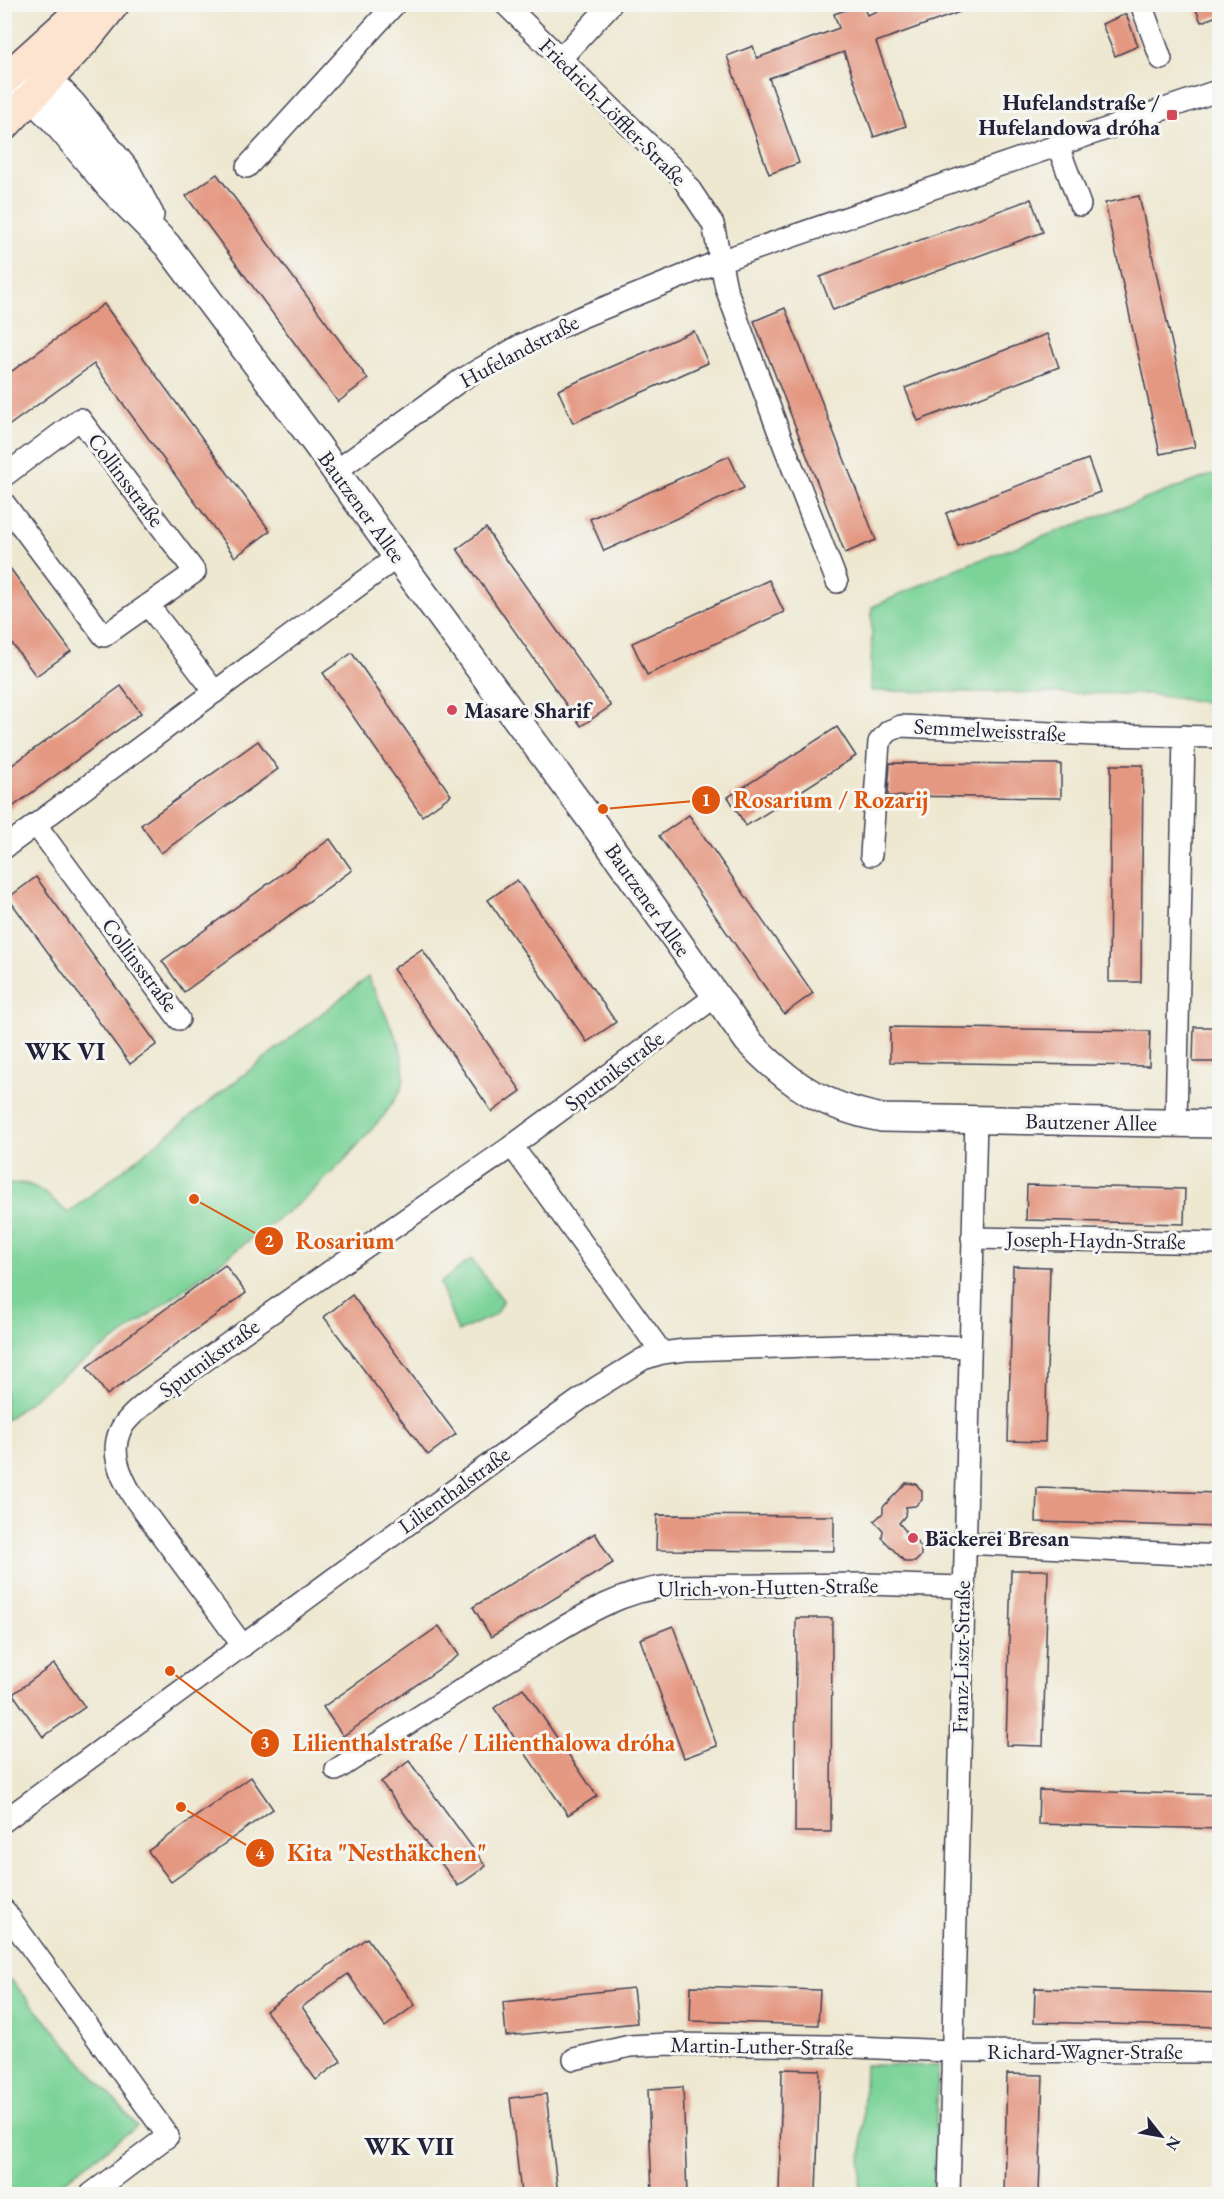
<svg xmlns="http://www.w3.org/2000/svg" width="1224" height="2199" font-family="'EB Garamond',serif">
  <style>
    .green { fill: #7cd398; stroke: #4f7a6a; stroke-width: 1.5 }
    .building { fill: #e49781 }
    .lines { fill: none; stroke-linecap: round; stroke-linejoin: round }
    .minor-casing { stroke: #414052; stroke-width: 24 }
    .tertiary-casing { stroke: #414052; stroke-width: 30 }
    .secondary-casing { stroke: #414052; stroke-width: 33 }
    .minor { stroke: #fff; stroke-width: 21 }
    .tertiary { stroke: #fff; stroke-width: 27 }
    .secondary { stroke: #fde4d1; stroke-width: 30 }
    .poi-dot { fill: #d1495b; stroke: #f6f6f2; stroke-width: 2 }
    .labels { text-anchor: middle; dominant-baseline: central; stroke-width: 6; stroke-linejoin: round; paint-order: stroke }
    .poi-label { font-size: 22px; font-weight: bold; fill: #22223b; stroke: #f6f6f2; text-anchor: start }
    .street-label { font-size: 22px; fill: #22223b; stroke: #f6f6f2 }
    .quarter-label { font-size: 26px; font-weight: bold; fill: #22223b; stroke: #f6f6f2 }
    .leader { fill: none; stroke: #de560e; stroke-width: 2 }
    .callout-dot { fill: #de560e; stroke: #f6f6f2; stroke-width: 2 }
    .mark-label { font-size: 18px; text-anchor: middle; font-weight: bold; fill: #fff }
    .callout-label { font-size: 24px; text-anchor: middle; font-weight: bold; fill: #de560e; stroke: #f6f6f2; stroke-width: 6; stroke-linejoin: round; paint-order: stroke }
  </style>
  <rect width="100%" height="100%" fill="#f6f6f2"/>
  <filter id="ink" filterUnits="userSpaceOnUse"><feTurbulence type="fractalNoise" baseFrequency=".0167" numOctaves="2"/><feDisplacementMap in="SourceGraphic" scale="12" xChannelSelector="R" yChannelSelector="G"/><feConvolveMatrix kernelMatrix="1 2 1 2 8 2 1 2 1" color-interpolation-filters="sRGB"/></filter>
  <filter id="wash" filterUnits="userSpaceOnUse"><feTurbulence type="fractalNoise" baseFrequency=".008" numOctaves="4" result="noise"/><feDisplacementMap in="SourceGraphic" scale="24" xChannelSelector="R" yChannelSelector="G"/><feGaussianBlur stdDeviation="1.35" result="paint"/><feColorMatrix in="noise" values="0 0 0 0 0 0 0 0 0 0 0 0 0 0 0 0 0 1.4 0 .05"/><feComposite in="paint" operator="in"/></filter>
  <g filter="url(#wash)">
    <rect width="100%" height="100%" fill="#eee8d1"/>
    <g class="green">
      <polygon points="1219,472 1219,703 1216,704 1147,694 871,691 872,607 958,568"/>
      <path d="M368,977L399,1043L403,1062L404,1080L400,1092L385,1114L341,1164L302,1201L129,1330L57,1380L5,1421V1186C32,1176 49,1196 68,1213Z"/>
      <polygon points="471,1259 503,1300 495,1315 458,1332 440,1283"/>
      <polygon points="11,1980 137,2126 47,2194 5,2194 4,1985"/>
      <polygon points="865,2065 938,2066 934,2194 860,2194"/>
    </g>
    <g id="blocks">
      <g class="building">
        <polygon points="862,4 867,15 896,4 974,4 974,7 876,42 906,126 874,137 844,52 769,78 799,163 769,174 727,56 753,46 757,58 839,28 834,14"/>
        <polygon points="1194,4 1220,4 1220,15 1201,22"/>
        <polygon points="1126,14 1138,46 1115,56 1102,24"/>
        <polygon points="217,174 368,379 338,402 186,196"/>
        <polygon points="1139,196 1195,447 1160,454 1105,203"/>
        <polygon points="1031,199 1043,232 833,310 820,277"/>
        <polygon points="104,304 270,531 235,557 94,364 4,429 4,377"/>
        <polygon points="785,308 876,540 845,553 754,321"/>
        <polygon points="694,331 708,363 573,423 558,390"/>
        <polygon points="1047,334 1059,367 918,421 905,388"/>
        <polygon points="729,456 744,488 604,551 590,519"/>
        <polygon points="1088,459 1100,492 958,546 946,513"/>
        <polygon points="486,528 501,552 611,706 581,726 457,549"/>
        <polygon points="4,560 71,651 36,676 4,633"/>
        <polygon points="769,580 784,612 647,675 632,643"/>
        <polygon points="352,653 451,795 422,816 323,673"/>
        <polygon points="121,686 141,713 4,813 4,771"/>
        <polygon points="837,727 856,756 746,826 728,797"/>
        <polygon points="258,741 278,769 161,853 141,825"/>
        <polygon points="890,763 1061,764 1061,798 888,796"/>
        <polygon points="1111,765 1143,765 1141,982 1109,982"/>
        <polygon points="689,815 813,993 784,1014 659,836"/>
        <polygon points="330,839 352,870 184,992 162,961"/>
        <polygon points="36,877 157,1044 130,1064 8,898"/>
        <polygon points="517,880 616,1022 587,1042 488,900"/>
        <polygon points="422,949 521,1091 492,1112 393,969"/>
        <polygon points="890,1027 1150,1031 1149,1066 890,1062"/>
        <polygon points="1194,1027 1220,1027 1220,1062 1193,1062"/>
        <polygon points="1027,1185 1185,1189 1184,1224 1026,1220"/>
        <polygon points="225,1265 246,1293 107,1395 87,1367"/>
        <polygon points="1013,1266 1050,1267 1045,1442 1008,1441"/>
        <polygon points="352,1295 456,1434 428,1455 324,1317"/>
        <polygon points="906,1483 916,1484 922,1491 922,1500 915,1506 906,1507 905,1516 899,1523 905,1530 905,1539 915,1540 921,1547 921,1556 915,1562 905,1562 882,1538 883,1530 874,1521 883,1513 883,1507"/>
        <polygon points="1037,1488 1220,1493 1220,1527 1036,1522"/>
        <polygon points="657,1515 834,1516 834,1551 656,1550"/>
        <polygon points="595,1533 613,1563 491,1637 473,1607"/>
        <polygon points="1011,1570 1048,1570 1043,1746 1006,1745"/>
        <polygon points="796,1618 832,1618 831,1832 795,1832"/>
        <polygon points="439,1626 459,1655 343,1736 323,1707"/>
        <polygon points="673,1626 717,1746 684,1758 640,1639"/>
        <polygon points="54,1664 85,1707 43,1737 13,1694"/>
        <polygon points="523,1688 597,1796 568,1815 494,1708"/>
        <polygon points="409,1761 486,1866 458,1886 381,1782"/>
        <polygon points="251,1777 273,1809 171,1882 148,1851"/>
        <polygon points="1039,1790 1220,1795 1220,1829 1038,1824"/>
        <polygon points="367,1938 415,2005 385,2027 348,1974 302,2007 341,2061 316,2080 266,2011"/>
        <polygon points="691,1986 820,1990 818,2025 690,2021"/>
        <polygon points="633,1988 637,2023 506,2036 503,2002"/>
        <polygon points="1035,1988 1220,1993 1220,2027 1034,2022"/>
        <polygon points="782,2069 820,2070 816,2194 779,2194"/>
        <polygon points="1007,2074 1043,2075 1039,2194 1004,2194"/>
        <polygon points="683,2087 687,2194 652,2194 648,2089"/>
        <polygon points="546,2094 558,2194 521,2194 510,2098"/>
      </g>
    </g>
  </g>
  <g filter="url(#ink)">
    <use href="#blocks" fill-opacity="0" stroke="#414052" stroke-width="1.5"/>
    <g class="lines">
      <g class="minor-casing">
        <g id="minor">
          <polyline points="505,4 681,176 713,224 726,288 778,430 837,582"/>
          <polyline points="1141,4 1161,59"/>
          <polyline points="560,59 611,4"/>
          <polyline points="1058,146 1080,205"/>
          <polyline points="247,167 395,4"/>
          <polyline points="336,471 461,380 521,345 579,318 720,261 1220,90"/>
          <polyline points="4,476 80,419 195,572 104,636 4,503"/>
          <polyline points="148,605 215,692"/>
          <polyline points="36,825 179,1019"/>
          <polyline points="4,848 397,557"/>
          <polyline points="871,855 879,742 889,731 901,726 1095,735 1220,737"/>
          <polyline points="1176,1123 1184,736"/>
          <polyline points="972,1238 1220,1243"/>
          <polyline points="662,1353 512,1146 716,996"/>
          <polyline points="964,1543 1220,1556"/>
          <path d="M243,1646L132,1495C121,1476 110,1453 120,1431C130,1409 180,1379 200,1364C302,1289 408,1218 512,1146"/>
          <path d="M336,1770C400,1729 464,1687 529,1648C574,1621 617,1591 670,1586L866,1584L963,1587"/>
          <polyline points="4,1821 483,1469 596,1388 643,1359 662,1353 685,1350 869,1344 969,1347"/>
          <polyline points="4,1910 168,2136 91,2194"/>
          <polyline points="574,2059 630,2046 668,2044 830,2046 951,2051 1220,2052"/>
          <polyline points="949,2194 976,1119"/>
        </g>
      </g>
      <g class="tertiary-casing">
        <g id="tertiary">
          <polyline points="33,63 72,104 127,172 150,215"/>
          <path d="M16,82L55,121L110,187L167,245L317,445L397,557L605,839L748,1041C790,1085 822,1106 882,1118L1220,1124"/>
        </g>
      </g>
      <g class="secondary-casing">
        <g id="secondary">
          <polyline points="4,80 67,23 90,4"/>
          <polyline points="4,126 86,39 114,4"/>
        </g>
      </g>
      <use href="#minor" class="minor"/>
      <use href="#tertiary" class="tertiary"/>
      <use href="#secondary" class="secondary"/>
    </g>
  </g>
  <g class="poi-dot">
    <rect x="1166" y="109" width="12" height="12" rx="3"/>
    <circle cx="452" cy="710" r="6"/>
    <circle cx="913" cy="1538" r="6"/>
  </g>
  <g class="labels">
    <g class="poi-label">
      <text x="1160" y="102" text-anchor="end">Hufelandstraße /<tspan x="1160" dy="25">Hufelandowa dróha</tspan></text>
      <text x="464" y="710">Masare Sharif</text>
      <text x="925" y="1538">Bäckerei Bresan</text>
    </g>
    <g class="street-label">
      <text transform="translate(613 112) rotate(45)">Friedrich-Löffler-Straße</text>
      <text transform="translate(519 351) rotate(-28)">Hufelandstraße</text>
      <text transform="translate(126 480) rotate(53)">Collinsstraße</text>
      <text transform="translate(362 507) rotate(54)">Bautzener Allee</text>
      <text transform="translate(990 730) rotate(3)">Semmelweisstraße</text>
      <text transform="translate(648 900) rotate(55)">Bautzener Allee</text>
      <text transform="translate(140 965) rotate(53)">Collinsstraße</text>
      <text transform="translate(614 1071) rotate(-37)">Sputnikstraße</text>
      <text transform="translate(1091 1122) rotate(1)">Bautzener Allee</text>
      <text transform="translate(1096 1240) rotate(1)">Joseph-Haydn-Straße</text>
      <text transform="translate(209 1358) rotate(-36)">Sputnikstraße</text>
      <text transform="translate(454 1490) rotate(-36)">Lilienthalstraße</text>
      <text transform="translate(768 1587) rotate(-1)">Ulrich-von-Hutten-Straße</text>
      <text transform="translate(961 1657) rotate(-89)">Franz-Liszt-Straße</text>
      <text transform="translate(762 2046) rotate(1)">Martin-Luther-Straße</text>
      <text x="1085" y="2051">Richard-Wagner-Straße</text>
    </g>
    <g class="quarter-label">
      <text x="65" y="1051">WK VI</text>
      <text x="409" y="2146">WK VII</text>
    </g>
  </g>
  <path class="leader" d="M603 809L706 800M194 1199L269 1241M170 1671L265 1743M181 1807L260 1853"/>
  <g class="callout-dot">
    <circle cx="603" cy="809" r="6"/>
    <circle cx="194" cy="1199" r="6"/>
    <circle cx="170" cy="1671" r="6"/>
    <circle cx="181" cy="1807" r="6"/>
    <circle cx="706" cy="800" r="15"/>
    <circle cx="269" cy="1241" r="15"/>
    <circle cx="265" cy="1743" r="15"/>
    <circle cx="260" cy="1853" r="15"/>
  </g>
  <g class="mark-label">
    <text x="706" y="806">1</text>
    <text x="269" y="1247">2</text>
    <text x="265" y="1749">3</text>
    <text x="260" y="1859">4</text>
  </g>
  <g class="callout-label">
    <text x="831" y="808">Rosarium / Rozarij</text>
    <text x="345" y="1249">Rosarium</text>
    <text x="484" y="1751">Lilienthalstraße / Lilienthalowa dróha</text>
    <text x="387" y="1861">Kita "Nesthäkchen"</text>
  </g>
  <rect width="1224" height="2199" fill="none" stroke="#f6f6f2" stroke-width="24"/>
  <g transform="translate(1161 2136) rotate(121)" stroke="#f6f6f2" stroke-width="4.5" paint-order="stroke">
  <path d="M0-4.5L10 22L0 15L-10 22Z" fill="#22223b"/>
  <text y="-9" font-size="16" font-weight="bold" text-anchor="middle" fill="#22223b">N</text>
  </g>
</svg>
